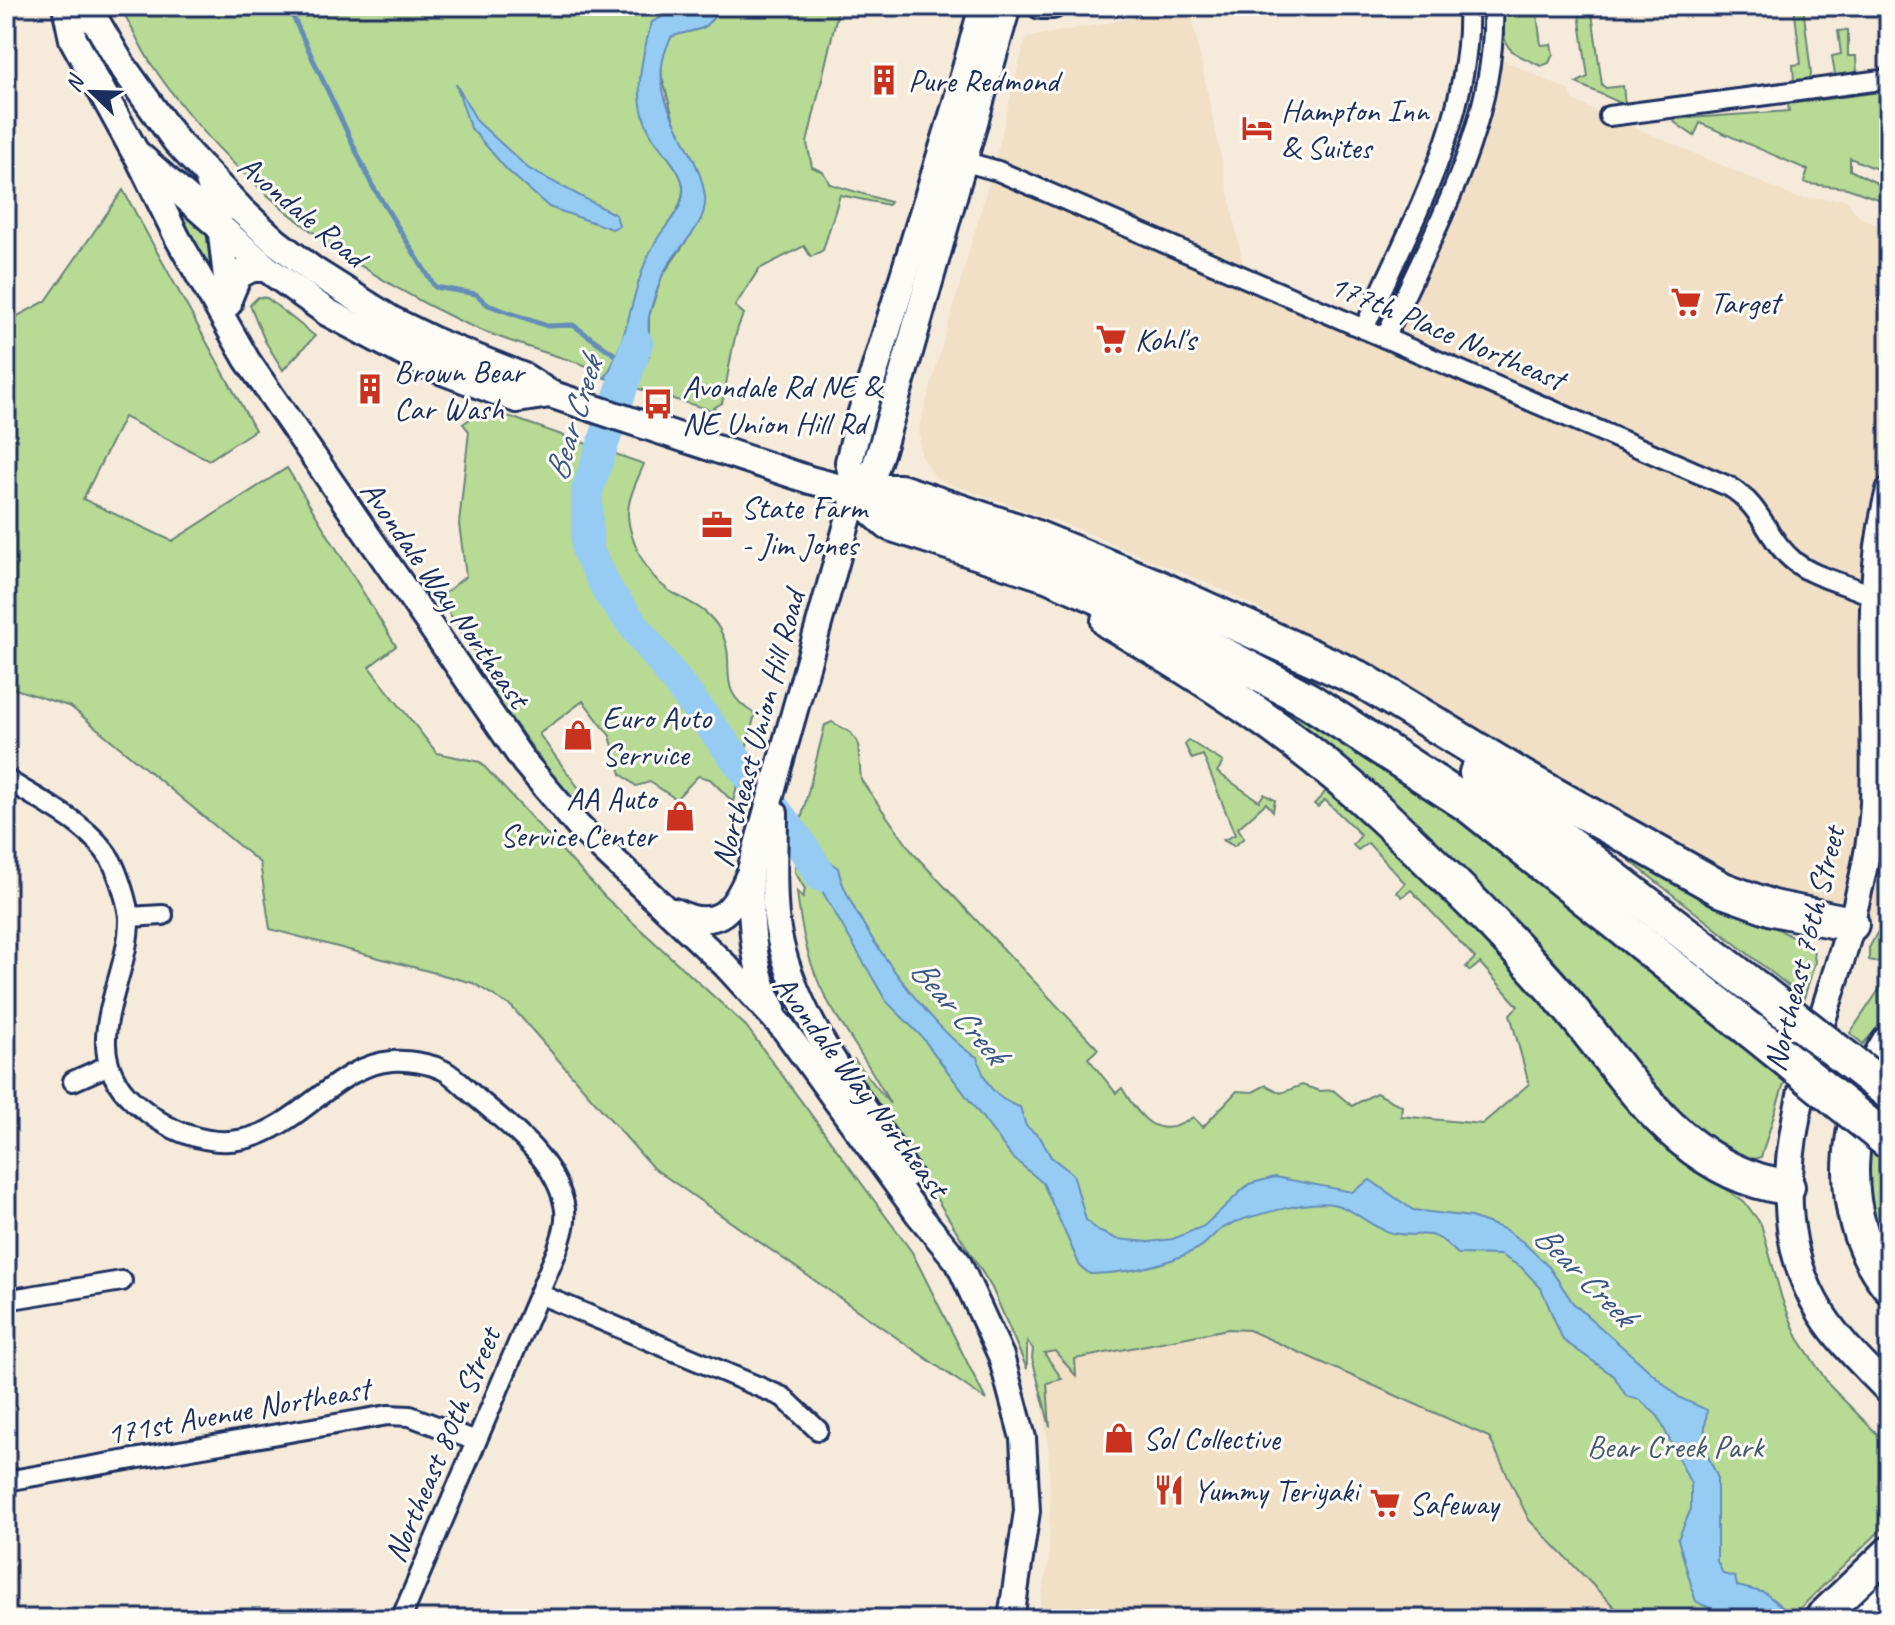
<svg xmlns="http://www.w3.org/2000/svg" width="1895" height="1625" font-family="Caveat,sans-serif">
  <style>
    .built { fill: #f1dfc6 }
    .green { fill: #b7da94; stroke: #698479; stroke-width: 2 }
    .water { fill: #96ccf4; stroke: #658db8; stroke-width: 2 }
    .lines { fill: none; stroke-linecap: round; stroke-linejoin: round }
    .stream { stroke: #658db8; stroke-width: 5 }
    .river { stroke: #96ccf4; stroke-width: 32 }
    .minor-casing { stroke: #1b2f5e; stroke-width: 24 }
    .tertiary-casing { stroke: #1b2f5e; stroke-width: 30 }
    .secondary-casing { stroke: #1b2f5e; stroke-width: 32 }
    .primary-casing { stroke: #1b2f5e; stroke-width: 36 }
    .motorway-casing { stroke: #1b2f5e; stroke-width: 40 }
    .minor { stroke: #fdfcf7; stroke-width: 18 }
    .tertiary { stroke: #fdfcf7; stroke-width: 24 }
    .secondary { stroke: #fdfcf7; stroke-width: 26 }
    .primary { stroke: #fdfcf7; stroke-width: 30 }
    .motorway { stroke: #fdfcf7; stroke-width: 34 }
    .motorway-bridge-casing { stroke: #1b2f5e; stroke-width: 40; stroke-linecap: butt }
    .motorway-bridge { stroke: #fdfcf7; stroke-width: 34 }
    .labels { text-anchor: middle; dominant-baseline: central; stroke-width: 6; stroke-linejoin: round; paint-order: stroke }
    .poi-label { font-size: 32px; fill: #1b2f5e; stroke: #fdfcf7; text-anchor: start }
    .street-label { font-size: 32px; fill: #1b2f5e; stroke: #fdfcf7 }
    .park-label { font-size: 32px; fill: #425a6c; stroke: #fdfcf7 }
    .water-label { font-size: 34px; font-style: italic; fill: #3a5684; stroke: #fdfcf7 }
  </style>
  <rect width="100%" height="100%" fill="#f6ebda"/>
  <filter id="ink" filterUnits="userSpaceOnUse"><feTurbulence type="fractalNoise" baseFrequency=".0125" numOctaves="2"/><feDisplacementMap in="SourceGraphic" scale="16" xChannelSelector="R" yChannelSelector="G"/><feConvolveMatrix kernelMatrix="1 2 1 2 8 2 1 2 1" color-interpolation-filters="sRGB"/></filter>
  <g filter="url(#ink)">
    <g class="built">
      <polygon points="1190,8 1246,278 1385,338 1462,167 1492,55 1570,91 1574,101 1797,198 1846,199 1859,217 1889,230 1889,914 1851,924 1773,908 1357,663 1228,592 1076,528 937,479 921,455 919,427 995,161 1024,44 1029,37"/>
      <polygon points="1232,1319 1491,1411 1640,1619 1037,1619 1049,1560 1050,1501 1049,1452 1036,1355"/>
    </g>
    <g class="green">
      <path d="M120,6H684L652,22L651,135C662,148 682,168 683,187C683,213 664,224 654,246C635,289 630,338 605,378L590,367C546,352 500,340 458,320C338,263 227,176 152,65C140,47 131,25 120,6Z"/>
      <path d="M718,6H839L807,143L812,167L823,172L830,184L890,202L888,205L840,195L823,250L811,257L804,246L759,269L735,306L744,314C732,333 729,377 722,403L710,410L636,388L640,367L649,356V316L662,276L701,220L662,77L661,56L672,36L703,28L717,14Z"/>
      <path d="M1503,6H1536L1541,45L1551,44L1553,54L1549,63L1541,66C1501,48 1504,49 1503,6Z"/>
      <polygon points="1591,6 1602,85 1606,88 1623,86 1625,105 1576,83 1588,77 1578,7"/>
      <polygon points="1794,6 1803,6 1811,73 1810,79 1794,83 1793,65 1801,64"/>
      <polygon points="1848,30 1848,56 1856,56 1857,74 1840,79 1835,75 1832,56 1841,54 1838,31"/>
      <polygon points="1889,91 1889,174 1850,158 1850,170 1889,189 1889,203 1847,188 1809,184 1804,182 1808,170 1700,123 1694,136 1674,122 1676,119 1789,111 1788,104"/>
      <polygon points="123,190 255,430 209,460 124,417 83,499 172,541 287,468 396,646 369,667 437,753 480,762 605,897 746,1026 912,1252 986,1400 652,1167 512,1007 473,983 270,929 260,863 71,707 6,686 6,322 46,301"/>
      <polygon points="165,195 206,228 211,273 207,276"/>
      <polygon points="258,297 267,298 315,336 283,370 265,341 250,305"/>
      <path d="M485,408L644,464C638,479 627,499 628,516C630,542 647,575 668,590C689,603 708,608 720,630C740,665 711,688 755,714L733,802L710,779L698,776L676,799L650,782L636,786L621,774L610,736L583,701L539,734L586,798L582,807L575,806L495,696L485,667L439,598L466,576L459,524L469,431L463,424Z"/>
      <path d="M1266,700L1383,764L1464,821L1785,1080L1761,1157C1736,1168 1700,1133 1682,1119Z"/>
      <path d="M832,722L851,733L858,743L861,780L913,853L1098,1049L1088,1058L1116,1093L1122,1088C1140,1118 1158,1143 1193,1117L1203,1127L1237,1091L1253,1092L1266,1085L1281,1093L1302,1085L1320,1091L1333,1090L1352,1106L1376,1093L1402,1106L1401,1116L1482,1124L1529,1084L1510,1014L1518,1006L1480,963L1470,971L1466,967L1475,958L1411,890L1402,897L1397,892L1405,883L1368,843L1358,850L1353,845L1361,835L1325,800L1318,807L1314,804L1328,789L1476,922L1588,1053L1620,1099L1652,1132L1746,1204L1761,1224L1782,1299L1798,1338L1830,1386L1889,1446V1522L1789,1619H1626L1529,1520L1489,1437L1249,1330L1228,1329L1075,1359L1076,1376L1055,1351L1044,1353L1062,1379L1047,1383L1050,1427L1032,1358L1033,1349L1027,1341V1369L992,1288L851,1061L854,1059L890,1104C872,1067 846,1034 826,998C808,964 801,929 797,892L803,898L805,889L795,872L796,846L809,870L814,846L800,824L825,725Z"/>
      <polygon points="1188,740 1223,762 1217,772 1259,801 1264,794 1275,800 1273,811 1266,803 1238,828 1244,838 1234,846 1223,840 1235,835 1203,755 1192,759 1185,745"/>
      <polygon points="1582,823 1813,948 1815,962 1804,998"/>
      <polygon points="1889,911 1889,956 1878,962 1869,960 1869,948"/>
      <polygon points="1889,975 1889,1015 1863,1044 1850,1033"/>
      <path d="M1869,1148L1889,1165V1251C1870,1218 1865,1185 1869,1148Z"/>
    </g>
    <g class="water">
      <path d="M684,6H718L717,14L703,28L672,36C637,98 699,141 705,197C708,228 673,249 662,276C658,288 651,305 649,317C647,329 651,342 649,354C646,365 639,375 636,388L605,378C631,336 631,283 656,241C667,222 689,206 682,181C676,163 661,151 652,136C631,101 641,58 652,22Z"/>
      <polygon points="456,84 477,121 529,169 616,215 619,226 612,229 549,207 507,170 470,127"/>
      <path d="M800,824L823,857L838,868C846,913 936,1037 977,1057C985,1083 994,1099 1020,1107L1026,1126L1040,1137L1051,1157L1073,1174L1086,1220L1098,1231L1117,1239L1149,1242L1173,1239L1204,1226L1249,1184L1275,1177L1352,1192L1370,1180L1413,1210L1471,1217L1504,1229L1523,1242L1549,1267L1573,1303L1680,1398L1707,1410L1703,1445L1717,1476V1561L1723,1574L1735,1577L1737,1586L1765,1593L1793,1616L1789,1619H1736L1696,1602L1678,1539L1691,1509V1484L1658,1416L1640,1400L1626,1396L1614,1376L1563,1340L1541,1288L1521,1267L1500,1255L1458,1254C1427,1223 1427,1240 1392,1233C1370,1228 1355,1208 1332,1204C1310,1200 1239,1217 1220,1230C1212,1235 1206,1245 1197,1249C1164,1266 1127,1273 1090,1274L1080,1266L1043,1183L1012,1157L921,1036L886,1001L796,846Z"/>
    </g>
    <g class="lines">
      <polyline class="stream" points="288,6 372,185 435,287 476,294 488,305 547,326 573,325 621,359"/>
      <polyline class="river" points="637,343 587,491 587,549 609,593 799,841 821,876"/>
      <g class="minor-casing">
        <g id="minor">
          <polyline points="1609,116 1889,79"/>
          <path d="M966,162L998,171L1730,487C1763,507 1767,540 1795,562C1816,579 1850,584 1875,597"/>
          <path d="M1364,329C1408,228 1473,119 1468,6"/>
          <path d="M1385,338C1432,234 1498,124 1493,6"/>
          <path d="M6,779C41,802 89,823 111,860C118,873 128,903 129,918C130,982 74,1047 133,1101C151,1116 167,1128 189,1135C282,1167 320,1066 392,1061C408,1060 430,1063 445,1071C456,1077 467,1090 477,1098C511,1127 554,1158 564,1204C568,1220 562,1236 557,1251L401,1619"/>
          <polyline points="129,917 163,915"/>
          <polyline points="73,1081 107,1066"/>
          <polyline points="539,1294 783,1397 818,1430"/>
          <polyline points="6,1300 122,1281"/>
          <polyline points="6,1481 388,1415 410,1416 476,1441"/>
        </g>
      </g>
      <g class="tertiary-casing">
        <g id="tertiary">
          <polyline points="1040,6 1053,6"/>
          <polyline points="136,154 178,239 247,360 524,762 578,826 725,965 784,1029 918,1214 958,1262 1001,1356 1023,1438 1027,1511 1011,1619"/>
          <polyline points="207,177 219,217 229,304"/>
          <path d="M775,813C775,850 772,888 777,924C791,1016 860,1098 908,1174"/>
          <path d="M674,911C715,931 732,914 748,876"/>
          <path d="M1851,924C1861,885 1871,844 1873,803C1877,700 1862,591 1889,490"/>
          <path d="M773,1009C751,968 751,917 750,870L856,492"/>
        </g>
      </g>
      <g class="secondary-casing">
        <g id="secondary">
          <polyline points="66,6 73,39 135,152 266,268 327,312 427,365 517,399 550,394"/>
          <polyline points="72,6 97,23 121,64 176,141 241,210 276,242 314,271 393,321 436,342 524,377 550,394 810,480 856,492"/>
          <polyline points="228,299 238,275 252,268 266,268"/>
          <polyline points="856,492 874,471 883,444 1007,6"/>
          <polyline points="856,492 849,462 859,422 955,109 983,6"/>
          <path d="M1851,924C1818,1046 1747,1195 1821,1313C1840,1343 1865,1366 1889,1391"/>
        </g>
      </g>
      <g class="primary-casing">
        <g id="primary">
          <polyline points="1819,1619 1889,1552"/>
          <polyline points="1866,1619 1889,1597"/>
        </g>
      </g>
      <g class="motorway-casing">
        <g id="motorway">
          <polyline points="856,492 900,492 1026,534 1154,586 1362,680 1523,778 1723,890 1773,908 1851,924"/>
          <polyline points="856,492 890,523 1047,574 1180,632 1308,700 1469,805 1752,1031"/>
          <path d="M1109,621C1208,678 1301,739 1384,817C1445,875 1507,935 1562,999C1627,1074 1679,1173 1787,1187"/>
          <polyline points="1477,773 1762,993"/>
          <path d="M1889,1043C1844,1115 1833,1214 1889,1285"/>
        </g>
      </g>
      <use href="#minor" class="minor"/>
      <use href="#tertiary" class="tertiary"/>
      <use href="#secondary" class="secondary"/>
      <use href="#primary" class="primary"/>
      <use href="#motorway" class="motorway"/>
      <g class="motorway-bridge-casing">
        <g id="motorway-bridge">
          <polyline points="1762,993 1889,1092"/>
          <polyline points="1752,1031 1889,1142"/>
        </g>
      </g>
      <use href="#motorway-bridge" class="motorway-bridge"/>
    </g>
  </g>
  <defs>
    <g id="building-bare" transform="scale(2.4)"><path d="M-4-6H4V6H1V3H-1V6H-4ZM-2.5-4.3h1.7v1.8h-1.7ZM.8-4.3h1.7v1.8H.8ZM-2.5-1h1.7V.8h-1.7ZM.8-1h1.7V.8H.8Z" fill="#c8321e" stroke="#fdfcf7" stroke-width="2.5" paint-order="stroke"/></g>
    <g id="hotel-bare" transform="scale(2.4)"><path d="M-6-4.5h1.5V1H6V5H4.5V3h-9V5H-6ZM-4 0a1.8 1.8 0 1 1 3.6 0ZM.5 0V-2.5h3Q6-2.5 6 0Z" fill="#c8321e" stroke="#fdfcf7" stroke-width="2.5" paint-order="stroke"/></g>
    <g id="supermarket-bare" transform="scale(2.4)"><path d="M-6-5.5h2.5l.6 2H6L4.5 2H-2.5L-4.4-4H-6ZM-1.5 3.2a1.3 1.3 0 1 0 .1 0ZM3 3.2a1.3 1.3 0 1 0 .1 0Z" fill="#c8321e" stroke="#fdfcf7" stroke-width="2.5" paint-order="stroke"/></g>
    <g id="bus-bare" transform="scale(2.4)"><path d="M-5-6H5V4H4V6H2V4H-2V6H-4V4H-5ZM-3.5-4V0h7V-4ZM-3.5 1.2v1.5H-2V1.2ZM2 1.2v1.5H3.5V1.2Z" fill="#c8321e" stroke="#fdfcf7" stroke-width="2.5" paint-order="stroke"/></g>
    <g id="office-bare" transform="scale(2.4)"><path d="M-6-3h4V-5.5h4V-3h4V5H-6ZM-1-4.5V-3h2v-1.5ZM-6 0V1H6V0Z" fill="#c8321e" stroke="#fdfcf7" stroke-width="2.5" paint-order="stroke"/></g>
    <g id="shop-bare" transform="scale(2.4)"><path d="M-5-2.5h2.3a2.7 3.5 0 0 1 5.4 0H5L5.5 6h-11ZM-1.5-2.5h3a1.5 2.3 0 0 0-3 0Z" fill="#c8321e" stroke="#fdfcf7" stroke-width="2.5" paint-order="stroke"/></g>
    <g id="restaurant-bare" transform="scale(2.4)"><path d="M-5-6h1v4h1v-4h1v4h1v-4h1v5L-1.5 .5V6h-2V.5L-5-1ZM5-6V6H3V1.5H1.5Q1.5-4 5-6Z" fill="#c8321e" stroke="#fdfcf7" stroke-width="2.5" paint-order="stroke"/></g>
  </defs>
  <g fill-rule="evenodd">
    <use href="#building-bare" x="884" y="80"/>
    <use href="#hotel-bare" x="1257" y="128"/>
    <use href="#supermarket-bare" x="1686" y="302"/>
    <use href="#supermarket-bare" x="1111" y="339"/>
    <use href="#building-bare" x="370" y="389"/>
    <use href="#bus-bare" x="658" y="404"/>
    <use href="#office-bare" x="717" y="525"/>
    <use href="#shop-bare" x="578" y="735"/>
    <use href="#shop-bare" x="680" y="816"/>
    <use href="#shop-bare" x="1119" y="1438"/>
    <use href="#restaurant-bare" x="1169" y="1490"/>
    <use href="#supermarket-bare" x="1385" y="1503"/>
  </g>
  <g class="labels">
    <g class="poi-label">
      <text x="908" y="80">Pure Redmond</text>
      <text x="1281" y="110">Hampton Inn<tspan x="1281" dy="37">&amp; Suites</tspan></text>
      <text x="1710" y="302">Target</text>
      <text x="1135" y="339">Kohl's</text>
      <text x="394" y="371">Brown Bear<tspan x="394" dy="37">Car Wash</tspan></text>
      <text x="682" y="386">Avondale Rd NE &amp;<tspan x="682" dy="37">NE Union Hill Rd</tspan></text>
      <text x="741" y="507">State Farm<tspan x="741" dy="37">- Jim Jones</tspan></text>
      <text x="602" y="717">Euro Auto<tspan x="602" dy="37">Serrvice</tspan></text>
      <text x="656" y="798" text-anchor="end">AA Auto<tspan x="656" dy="37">Service Center</tspan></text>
      <text x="1143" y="1438">Sol Collective</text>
      <text x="1193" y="1490">Yummy Teriyaki</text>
      <text x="1409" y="1503">Safeway</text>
    </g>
    <g class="street-label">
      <text transform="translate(302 211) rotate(40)">Avondale Road</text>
      <text transform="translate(1447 332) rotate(23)">177th Place Northeast</text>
      <text transform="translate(445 594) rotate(55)">Avondale Way Northeast</text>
      <text transform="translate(758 729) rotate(-75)">Northeast Union Hill Road</text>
      <text transform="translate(1804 949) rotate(-76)">Northeast 76th Street</text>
      <text transform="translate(861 1086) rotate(53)">Avondale Way Northeast</text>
      <text transform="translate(238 1411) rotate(-10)">171st Avenue Northeast</text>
      <text transform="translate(442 1445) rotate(-67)">Northeast 80th Street</text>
    </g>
    <g class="park-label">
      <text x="1675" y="1446">Bear Creek Park</text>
    </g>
    <g class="water-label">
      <text transform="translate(573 419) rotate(-73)">Bear Creek</text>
      <text transform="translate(959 1011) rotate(49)">Bear Creek</text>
      <text transform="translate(1585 1275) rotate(45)">Bear Creek</text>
    </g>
  </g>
  <rect width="1895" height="1625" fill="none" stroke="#fdfcf7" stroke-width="32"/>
  <rect x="16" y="16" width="1863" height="1593" fill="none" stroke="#1b2f5e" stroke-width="3" filter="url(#ink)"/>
  <g transform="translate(92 92) rotate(293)" stroke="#fdfcf7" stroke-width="6" paint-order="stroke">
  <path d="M0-6L14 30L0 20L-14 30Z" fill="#1b2f5e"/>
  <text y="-12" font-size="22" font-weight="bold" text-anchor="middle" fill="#1b2f5e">N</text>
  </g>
</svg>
